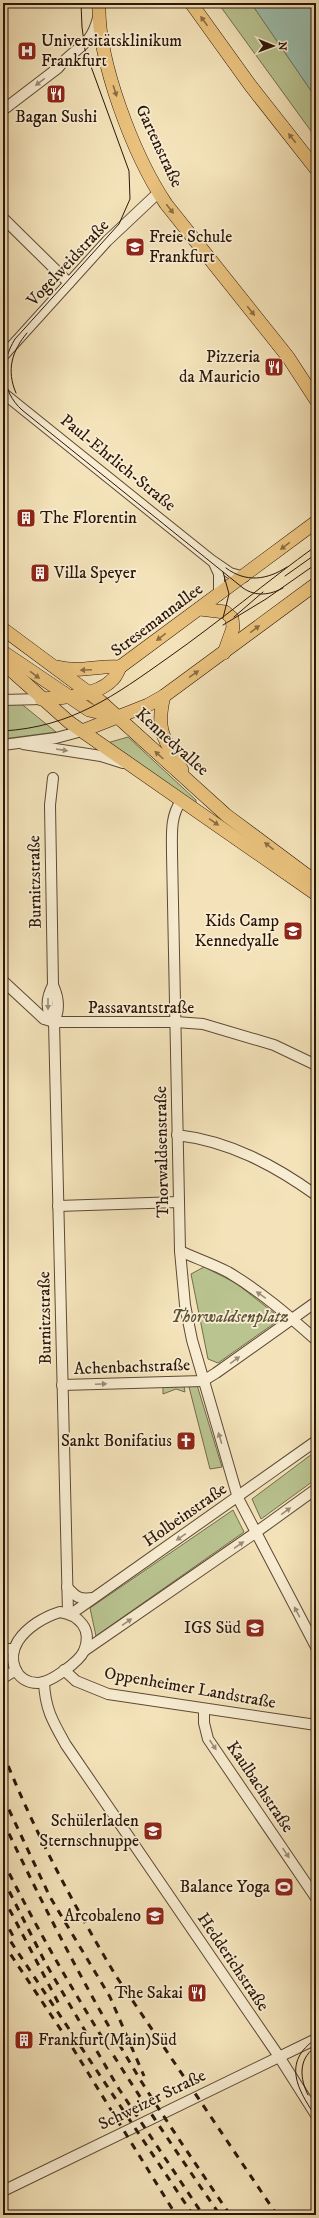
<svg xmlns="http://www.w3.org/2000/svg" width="319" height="2218" font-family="'IM FELL DW Pica',serif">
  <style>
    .green { fill: #b9c491; stroke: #726d4d }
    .water { fill: #9cbeac; stroke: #6f7b6b }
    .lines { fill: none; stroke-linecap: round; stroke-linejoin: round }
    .minor-casing { stroke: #5e4935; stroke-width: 12 }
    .major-casing { stroke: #2c1609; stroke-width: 14 }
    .minor { stroke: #f8edd2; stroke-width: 10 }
    .major { stroke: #eac27d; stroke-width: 13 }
    .tram { stroke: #2c1609; stroke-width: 1 }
    .rail { stroke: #2c1609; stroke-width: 3; stroke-dasharray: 7 7; stroke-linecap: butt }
    .oneway { fill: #8b6c43 }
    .oneway2 { fill: #9c8c78 }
    .labels { text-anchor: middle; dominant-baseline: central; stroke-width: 3.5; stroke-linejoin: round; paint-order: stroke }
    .poi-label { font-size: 17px; fill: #2c1609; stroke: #f8edd2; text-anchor: end }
    .street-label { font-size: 17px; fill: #2c1609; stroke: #f8edd2 }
    .park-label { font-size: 17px; font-style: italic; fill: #5d5339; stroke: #f8edd2 }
  </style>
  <rect width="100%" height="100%" fill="#f4e3ba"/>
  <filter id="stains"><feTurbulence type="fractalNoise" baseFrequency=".005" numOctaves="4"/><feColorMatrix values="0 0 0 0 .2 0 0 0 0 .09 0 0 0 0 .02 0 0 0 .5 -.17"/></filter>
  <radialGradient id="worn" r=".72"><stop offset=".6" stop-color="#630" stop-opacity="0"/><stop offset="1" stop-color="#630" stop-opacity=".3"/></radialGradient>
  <g class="green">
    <polygon points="218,3 251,3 316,98 316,138"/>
    <polygon points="19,702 56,732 3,739 3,703"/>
    <polygon points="128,737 196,800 196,803 107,743"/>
    <polygon points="204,1267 236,1283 279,1317 279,1320 218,1363 208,1359 191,1274"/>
    <polygon points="197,1385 222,1467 210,1469 189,1387"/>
    <polygon points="184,1386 185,1392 176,1389 163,1394 163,1387"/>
    <polygon points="316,1451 316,1479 261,1519 252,1499"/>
    <polygon points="233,1510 244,1532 96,1636 90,1608"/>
  </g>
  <polygon class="water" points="251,3 316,3 316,98"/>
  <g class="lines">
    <g class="minor-casing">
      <g id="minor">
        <path d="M3,110L58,68C75,46 90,49 98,18"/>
        <polyline points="3,218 69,283"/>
        <polyline points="3,356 107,241 158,193"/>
        <polyline points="3,393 211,560 230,573 244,577"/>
        <polyline points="214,563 219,574 219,595"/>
        <polyline points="3,700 41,699"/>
        <polyline points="23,744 101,756 123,763"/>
        <polyline points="3,745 56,738 82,731"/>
        <path d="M53,778L50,805L53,985C59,998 60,1010 54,1022L68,1613"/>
        <path d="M181,801C170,817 172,834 172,854L180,1251L185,1305L192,1340L238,1498L316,1647"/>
        <polyline points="3,981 44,1019 54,1022 176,1022 203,1024 274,1045 316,1065"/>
        <path d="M53,985C46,998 45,1010 54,1022"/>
        <path d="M177,1135C229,1141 274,1165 316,1195"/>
        <polyline points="58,1206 179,1202"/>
        <path d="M180,1251C195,1258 213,1264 228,1272C260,1291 288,1315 316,1340"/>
        <polyline points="62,1385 203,1381 216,1373 316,1302"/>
        <path d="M67,1587C76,1597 79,1600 93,1598"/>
        <path d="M60,1612C79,1615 93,1629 84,1651C79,1662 50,1683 38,1683C15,1683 7,1659 18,1641C27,1627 44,1617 60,1612Z"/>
        <polyline points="71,1614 316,1441"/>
        <polyline points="3,1649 14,1649"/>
        <polyline points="84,1651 255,1533 316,1489"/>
        <polyline points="64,1670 76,1681 108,1694 316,1725"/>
        <polyline points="3,1678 16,1670"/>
        <path d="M44,1682C45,1709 53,1722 66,1745L278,2055L316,2115"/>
        <polyline points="204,1709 204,1723 208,1739 316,1898"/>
        <polyline points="3,2191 316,2039"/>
      </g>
    </g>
    <g class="major-casing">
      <g id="major">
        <path d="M99,3C97,61 134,156 166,204L288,357L316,400"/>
        <polyline points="191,3 250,85 316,169"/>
        <polyline points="200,609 225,612 232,618 233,628 224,653"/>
        <polyline points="3,629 100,701 226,815 316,882"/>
        <polyline points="3,652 89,710 118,717"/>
        <polyline points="3,663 69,722 316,894"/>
        <path d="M57,667C81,673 98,665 120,667"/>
        <path d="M164,696C155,732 165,740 182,770"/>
        <path d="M41,699C61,698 97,696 112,680C116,677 118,671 120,667L316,522"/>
        <polyline points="82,731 148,705 164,696 316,584"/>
      </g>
    </g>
    <use href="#minor" class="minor"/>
    <use href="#major" class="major"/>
    <g class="tram">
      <path d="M81,3L82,27L85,50L129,171L130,199L119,224L15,339C0,363 1,391 22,410L243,588C256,597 270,595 283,588"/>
      <path d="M16,393C6,370 12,351 27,333"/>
      <path d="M226,568C246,583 267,580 287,567"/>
      <polyline points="223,572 229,594 223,618"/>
      <polyline points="285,576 316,554"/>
      <polyline points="234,617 263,592"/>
      <polyline points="223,625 266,599 316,564"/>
      <path d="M3,731C72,727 114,696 169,657C219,622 266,582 316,546"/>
      <path d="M316,2039C281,2062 298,2090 316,2117"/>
      <path d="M308,2095C300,2079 298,2060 314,2048"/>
    </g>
    <g class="rail">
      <path d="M3,1753C34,1831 73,1904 116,1976L277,2215"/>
      <polyline points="3,1797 50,1897 110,1997 144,2076"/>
      <path d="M3,1821C45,1910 90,1997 141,2081C170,2127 200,2170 230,2215"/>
      <path d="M3,1861C65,1986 141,2101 220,2215"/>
      <polyline points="3,1879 46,1964 119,2089 203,2215"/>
      <polyline points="3,1897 60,2006"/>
      <polyline points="3,1917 13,1936"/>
      <polyline points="3,1930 193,2215"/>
      <polyline points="3,1943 69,2042 176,2215"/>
    </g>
  </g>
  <defs><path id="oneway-solid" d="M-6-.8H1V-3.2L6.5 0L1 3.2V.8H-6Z"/></defs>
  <g class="oneway">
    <use href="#oneway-solid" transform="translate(204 21) rotate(-126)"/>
    <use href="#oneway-solid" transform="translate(115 91) rotate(72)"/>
    <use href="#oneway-solid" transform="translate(292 138) rotate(-128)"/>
    <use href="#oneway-solid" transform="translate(170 209) rotate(52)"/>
    <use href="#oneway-solid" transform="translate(251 311) rotate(51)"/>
    <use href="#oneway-solid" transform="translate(285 546) rotate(142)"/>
    <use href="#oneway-solid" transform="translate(255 629) rotate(-37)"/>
    <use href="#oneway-solid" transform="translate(161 637) rotate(143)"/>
    <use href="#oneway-solid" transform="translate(86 670) rotate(178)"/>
    <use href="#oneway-solid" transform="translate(194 674) rotate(-35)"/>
    <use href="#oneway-solid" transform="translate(35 675) rotate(36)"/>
    <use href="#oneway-solid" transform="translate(159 755) rotate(-138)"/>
    <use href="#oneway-solid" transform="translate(214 822) rotate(35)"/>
    <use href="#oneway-solid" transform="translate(269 846) rotate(-142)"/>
  </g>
  <g class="oneway2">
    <use href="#oneway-solid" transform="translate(40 82) rotate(143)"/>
    <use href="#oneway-solid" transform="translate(62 750) rotate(9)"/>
    <use href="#oneway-solid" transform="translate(48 1004) rotate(90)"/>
    <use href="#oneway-solid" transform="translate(261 1295) rotate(-145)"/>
    <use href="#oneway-solid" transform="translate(235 1360) rotate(-36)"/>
    <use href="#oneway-solid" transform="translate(101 1384) rotate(-2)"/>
    <use href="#oneway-solid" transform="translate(220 1438) rotate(-107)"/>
    <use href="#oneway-solid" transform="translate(286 1511) rotate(-36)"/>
    <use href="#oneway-solid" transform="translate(181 1537) rotate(145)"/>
    <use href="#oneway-solid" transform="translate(239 1545) rotate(-34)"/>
    <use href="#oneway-solid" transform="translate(297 1612) rotate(-118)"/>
    <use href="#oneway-solid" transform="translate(127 1622) rotate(-35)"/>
    <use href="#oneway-solid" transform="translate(213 1745) rotate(56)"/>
    <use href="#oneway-solid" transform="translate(286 1853) rotate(56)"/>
  </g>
  <defs>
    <g id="hospital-square" transform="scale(1)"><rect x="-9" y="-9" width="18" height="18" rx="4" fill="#8f2418" stroke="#f8edd2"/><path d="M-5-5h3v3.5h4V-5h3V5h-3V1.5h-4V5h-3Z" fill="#fff"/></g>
    <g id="restaurant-square" transform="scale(1)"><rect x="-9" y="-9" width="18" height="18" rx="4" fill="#8f2418" stroke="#f8edd2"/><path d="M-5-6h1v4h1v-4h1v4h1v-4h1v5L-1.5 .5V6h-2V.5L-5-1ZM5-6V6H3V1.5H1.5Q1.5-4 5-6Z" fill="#fff"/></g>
    <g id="school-square" transform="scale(1)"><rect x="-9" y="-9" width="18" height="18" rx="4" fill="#8f2418" stroke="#f8edd2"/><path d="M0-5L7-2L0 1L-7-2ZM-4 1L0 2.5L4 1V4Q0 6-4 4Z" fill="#fff"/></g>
    <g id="building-square" transform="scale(1)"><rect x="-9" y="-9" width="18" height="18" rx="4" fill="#8f2418" stroke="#f8edd2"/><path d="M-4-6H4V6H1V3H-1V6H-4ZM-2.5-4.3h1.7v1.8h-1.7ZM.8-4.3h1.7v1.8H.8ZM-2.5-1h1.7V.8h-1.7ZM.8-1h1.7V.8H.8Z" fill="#fff"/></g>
    <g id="church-square" transform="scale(1)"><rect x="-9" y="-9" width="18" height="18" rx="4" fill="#8f2418" stroke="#f8edd2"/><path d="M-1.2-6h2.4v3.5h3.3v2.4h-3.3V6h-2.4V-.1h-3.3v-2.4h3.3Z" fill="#fff"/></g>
    <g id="stadium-square" transform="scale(1)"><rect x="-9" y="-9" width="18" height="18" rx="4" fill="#8f2418" stroke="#f8edd2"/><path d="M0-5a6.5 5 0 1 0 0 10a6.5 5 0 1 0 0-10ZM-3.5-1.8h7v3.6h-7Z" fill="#fff"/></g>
  </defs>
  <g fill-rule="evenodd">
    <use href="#hospital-square" x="27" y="51"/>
    <use href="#restaurant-square" x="56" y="94"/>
    <use href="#school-square" x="135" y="247"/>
    <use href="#restaurant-square" x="274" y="367"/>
    <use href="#building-square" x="26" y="518"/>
    <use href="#building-square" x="40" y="573"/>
    <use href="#school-square" x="293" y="931"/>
    <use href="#church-square" x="186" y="1441"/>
    <use href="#school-square" x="255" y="1628"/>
    <use href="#school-square" x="153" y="1831"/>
    <use href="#stadium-square" x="284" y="1887"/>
    <use href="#school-square" x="155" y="1916"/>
    <use href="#restaurant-square" x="197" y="1993"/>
    <use href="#building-square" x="24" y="2040"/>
  </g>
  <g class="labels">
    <g class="poi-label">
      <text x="41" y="41" text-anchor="start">Universitätsklinikum<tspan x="41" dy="20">Frankfurt</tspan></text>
      <text x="56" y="117" text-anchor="middle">Bagan Sushi</text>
      <text x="149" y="237" text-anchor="start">Freie Schule<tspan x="149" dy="20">Frankfurt</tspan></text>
      <text x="260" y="357">Pizzeria<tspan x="260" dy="20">da Mauricio</tspan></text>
      <text x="40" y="518" text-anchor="start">The Florentin</text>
      <text x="54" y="573" text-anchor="start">Villa Speyer</text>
      <text x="279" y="921">Kids Camp<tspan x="279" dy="20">Kennedyalle</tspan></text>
      <text x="172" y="1441">Sankt Bonifatius</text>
      <text x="241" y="1628">IGS Süd</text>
      <text x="139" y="1821">Schülerladen<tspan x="139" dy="20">Sternschnuppe</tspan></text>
      <text x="270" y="1887">Balance Yoga</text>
      <text x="141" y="1916">Arcobaleno</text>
      <text x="183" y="1993">The Sakai</text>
      <text x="38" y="2040" text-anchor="start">Frankfurt(Main)Süd</text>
    </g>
    <g class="street-label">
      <text transform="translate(159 146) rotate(65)">Gartenstraße</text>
      <text transform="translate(68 263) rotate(-47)">Vogelweidstraße</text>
      <text transform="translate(118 463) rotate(39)">Paul-Ehrlich-Straße</text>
      <text transform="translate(157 620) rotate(-37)">Stresemannallee</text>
      <text transform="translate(172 742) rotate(42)">Kennedyallee</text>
      <text transform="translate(35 882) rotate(-91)">Burnitzstraße</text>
      <text x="141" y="1008">Passavantstraße</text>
      <text transform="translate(162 1152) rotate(-91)">Thorwaldsenstraße</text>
      <text transform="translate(45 1318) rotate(-91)">Burnitzstraße</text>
      <text transform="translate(132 1367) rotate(-2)">Achenbachstraße</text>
      <text transform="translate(185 1515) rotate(-35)">Holbeinstraße</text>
      <text transform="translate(190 1688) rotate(10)">Oppenheimer Landstraße</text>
      <text transform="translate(260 1787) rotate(56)">Kaulbachstraße</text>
      <text transform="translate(233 1962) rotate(56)">Hedderichstraße</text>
      <text transform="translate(152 2100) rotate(-26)">Schweizer Straße</text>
    </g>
    <g class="park-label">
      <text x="230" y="1317">Thorwaldsenplatz</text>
    </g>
  </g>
  <rect width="319" height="2218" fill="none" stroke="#f4e3ba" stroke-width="16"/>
  <rect x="4" y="4" width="311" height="2210" fill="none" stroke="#2c1609" stroke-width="2"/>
  <rect x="8" y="8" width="303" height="2202" fill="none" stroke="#2c1609"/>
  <g transform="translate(273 46) rotate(91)" stroke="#f8edd2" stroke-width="3" paint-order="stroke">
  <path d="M0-3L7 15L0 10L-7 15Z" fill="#2c1609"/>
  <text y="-6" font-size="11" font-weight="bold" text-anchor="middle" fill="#2c1609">N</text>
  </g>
  <rect width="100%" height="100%" filter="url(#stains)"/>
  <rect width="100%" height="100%" fill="url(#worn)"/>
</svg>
